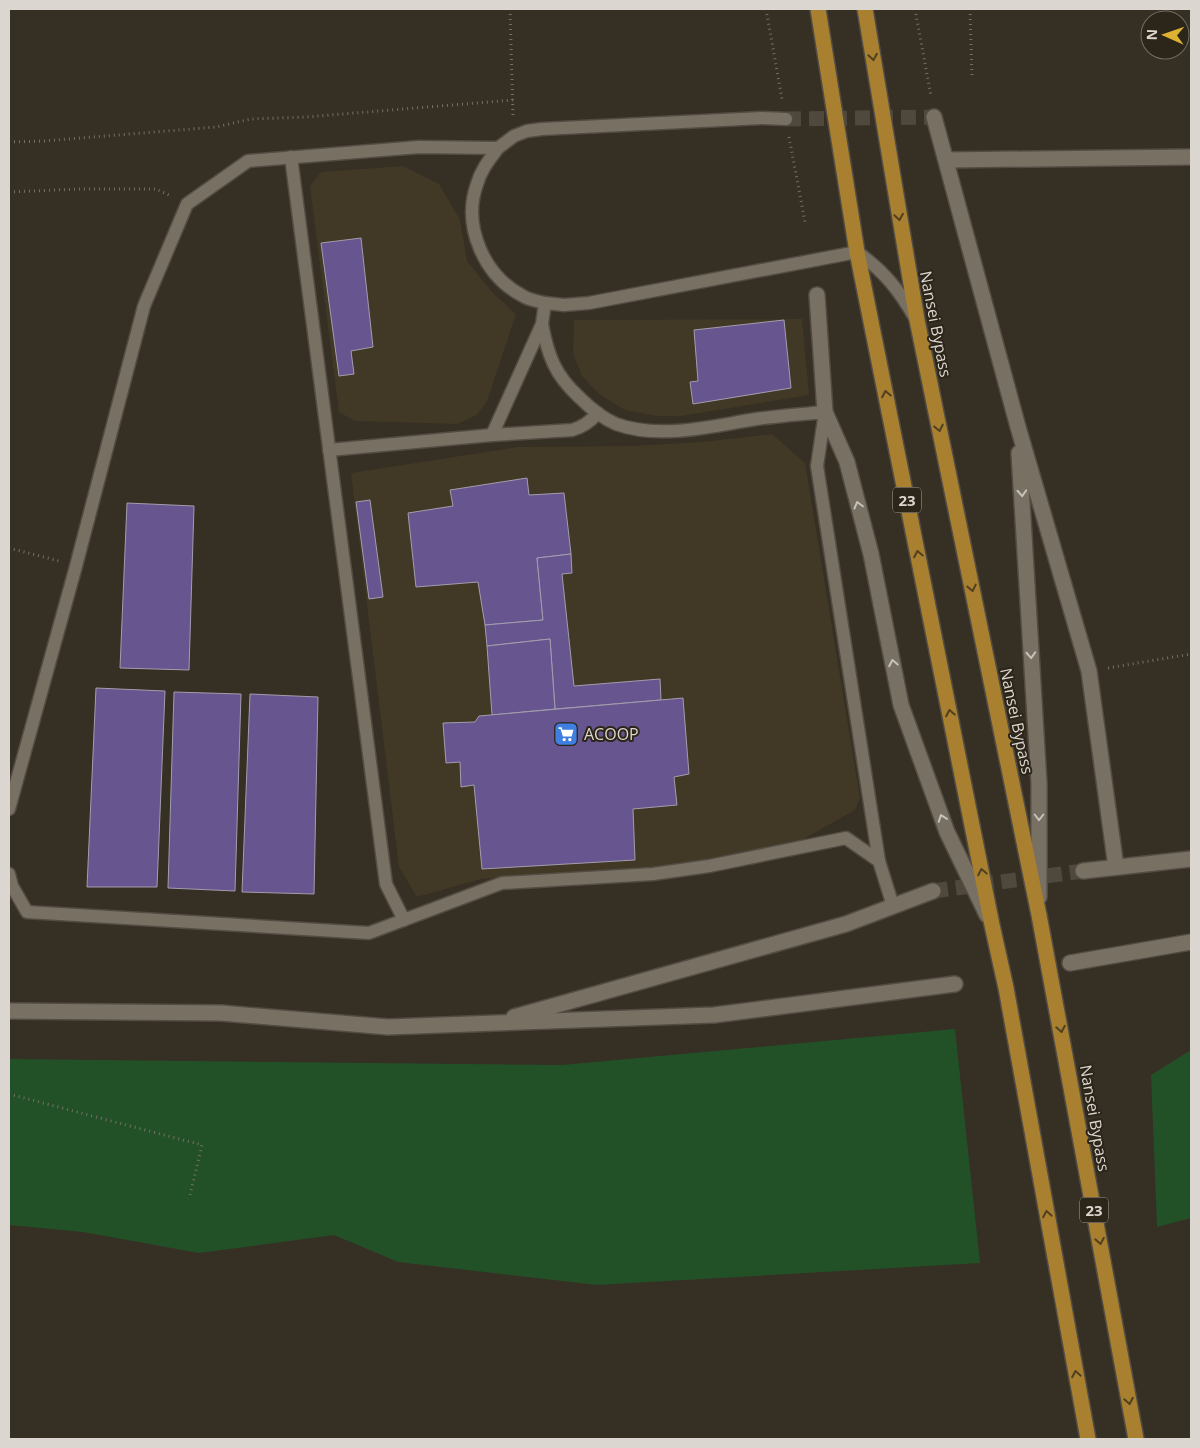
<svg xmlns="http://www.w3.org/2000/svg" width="1200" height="1448" font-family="'Open Sans',sans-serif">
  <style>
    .built { fill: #423826 }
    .green { fill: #225128 }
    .building { fill: #67558f; stroke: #a29eae }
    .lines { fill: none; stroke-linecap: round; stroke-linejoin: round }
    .minor-tunnel { stroke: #4f483d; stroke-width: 15; stroke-dasharray: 15 8; stroke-linecap: butt }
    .service-casing { stroke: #524c43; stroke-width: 15 }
    .minor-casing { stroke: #524c43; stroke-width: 18 }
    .trunk-casing { stroke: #524c43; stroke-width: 18 }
    .path { stroke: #756f65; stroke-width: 3; stroke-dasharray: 1 4; stroke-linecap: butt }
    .service { stroke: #787063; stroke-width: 12 }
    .minor { stroke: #787063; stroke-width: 15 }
    .trunk { stroke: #a8802f; stroke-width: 15 }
    .oneway { stroke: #514020 }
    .oneway2 { stroke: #c7c2b9 }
    .labels { text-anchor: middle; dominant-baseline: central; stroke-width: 4; stroke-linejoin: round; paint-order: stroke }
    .shield { fill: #2c2519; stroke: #a6a198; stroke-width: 1 }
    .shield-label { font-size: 15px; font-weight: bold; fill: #dbd6cf }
    .street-label { font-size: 16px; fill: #dbd6cf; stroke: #2c2519 }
    .poi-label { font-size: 16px; fill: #dbd6cf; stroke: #2c2519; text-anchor: start }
  </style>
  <rect width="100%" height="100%" fill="#362f23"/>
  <g class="built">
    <polygon points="403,166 439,184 460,220 467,261 492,292 516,314 487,401 477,415 457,424 355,421 339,412 310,186 321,172"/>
    <polygon points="802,319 809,395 681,416 656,416 625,410 599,394 582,376 573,353 574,320"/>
    <polygon points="772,434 805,463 860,798 855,810 800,841 676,865 481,879 417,897 399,867 351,473 518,447 634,446 701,442"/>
  </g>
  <g class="green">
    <polygon points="955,1029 980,1263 597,1285 398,1262 334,1235 199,1253 83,1232 9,1225 9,1059 562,1065"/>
    <polygon points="1191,1050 1191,1218 1157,1227 1151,1075"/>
  </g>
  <g class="building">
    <polygon points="361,238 373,347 351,351 354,374 339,376 321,243"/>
    <polygon points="784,320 791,388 693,404 690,382 698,381 694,330"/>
    <polygon points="527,478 529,495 564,493 571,554 537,558 543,620 485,625 478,582 416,587 408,513 453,506 450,490"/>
    <polygon points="370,500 383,597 369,599 356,502"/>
    <polygon points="127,503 194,506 189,670 120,668"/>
    <polygon points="571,554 572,573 562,574 574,686 660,679 661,700 555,709 550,639 487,646 485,625 543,620 537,558"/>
    <polygon points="550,639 555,709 492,715 487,646"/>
    <polygon points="96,688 165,691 157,887 87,887"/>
    <polygon points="174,692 241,694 235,891 168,888"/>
    <polygon points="250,694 318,697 314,894 242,892"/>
    <polygon points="683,698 689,774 674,777 677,805 633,809 635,860 482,869 474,785 461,787 460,762 446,763 443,723 475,722 479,716"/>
  </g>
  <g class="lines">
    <g class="minor-tunnel">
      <polyline points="786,119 934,117"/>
      <polyline points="933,891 1083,871"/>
    </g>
    <g class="service-casing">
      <g id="service">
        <path d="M498,148C489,160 481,170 477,184C462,226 484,276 523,296C529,300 537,301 545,303"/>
        <polyline points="291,157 386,884 404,920"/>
        <path d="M542,324L545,303L564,305L589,303L857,252C884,271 899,290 915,318"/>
        <path d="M492,435L572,430C583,427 590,422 598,413"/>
        <path d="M329,450L492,435L542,324C548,356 555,375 579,397C589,407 602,418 616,424C660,440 712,426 756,419C779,416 802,414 825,412L817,466L879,861"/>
        <polyline points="9,809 76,566 144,306 187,204 248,161 419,147 498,148 514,136 527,131 542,129 762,118 786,119"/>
        <polyline points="9,874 12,886 27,912 369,933 502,883 653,874 709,866 846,838 879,861 893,906"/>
      </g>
    </g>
    <g class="minor-casing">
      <g id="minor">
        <polyline points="934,117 1018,427 1089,671 1116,867"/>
        <polyline points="946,160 1191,157"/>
        <polyline points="817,295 825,412 847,462 871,554 901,705 947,832 987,915"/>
        <polyline points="1019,453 1039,783 1039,897"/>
        <polyline points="1083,871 1191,859"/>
        <polyline points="1070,963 1191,942"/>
        <polyline points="9,1011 221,1013 388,1027 714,1015 955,984"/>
        <polyline points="514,1017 846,924 933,891"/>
      </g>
    </g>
    <g class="trunk-casing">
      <g id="trunk">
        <polyline points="818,9 857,252 992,925 1006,988 1088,1439"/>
        <polyline points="865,9 917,320 1039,915 1136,1439"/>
      </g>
    </g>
    <g class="path">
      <polyline points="510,9 513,116"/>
      <polyline points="766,9 782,99"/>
      <polyline points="915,9 931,96"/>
      <polyline points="970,9 972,78"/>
      <polyline points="789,137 805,222"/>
      <polyline points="9,142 44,141 216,127 251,119 306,117 513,100"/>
      <polyline points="9,192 79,189 156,189 171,196"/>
      <polyline points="9,548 59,561"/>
      <polyline points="1108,668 1191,654"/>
      <polyline points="9,1094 202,1145 189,1199"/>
    </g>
    <use href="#service" class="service"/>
    <use href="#minor" class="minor"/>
    <use href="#trunk" class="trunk"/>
  </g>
  <defs><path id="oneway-chevron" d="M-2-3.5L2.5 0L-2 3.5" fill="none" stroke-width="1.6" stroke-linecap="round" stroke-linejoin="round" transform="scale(1.25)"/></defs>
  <g class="oneway">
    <use href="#oneway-chevron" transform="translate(873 57) rotate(81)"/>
    <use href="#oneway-chevron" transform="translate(899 217) rotate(81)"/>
    <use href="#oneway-chevron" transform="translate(886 394) rotate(-101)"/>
    <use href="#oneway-chevron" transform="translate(939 428) rotate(78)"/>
    <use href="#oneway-chevron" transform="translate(918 554) rotate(-101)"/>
    <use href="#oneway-chevron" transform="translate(972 588) rotate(78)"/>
    <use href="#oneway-chevron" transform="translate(950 713) rotate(-101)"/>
    <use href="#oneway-chevron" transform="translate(982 872) rotate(-101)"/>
    <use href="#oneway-chevron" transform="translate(1061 1029) rotate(80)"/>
    <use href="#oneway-chevron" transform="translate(1047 1214) rotate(-100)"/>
    <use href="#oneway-chevron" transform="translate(1100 1241) rotate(80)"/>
    <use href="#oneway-chevron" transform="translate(1076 1374) rotate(-100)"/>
    <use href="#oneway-chevron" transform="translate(1129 1401) rotate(80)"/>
  </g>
  <g class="oneway2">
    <use href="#oneway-chevron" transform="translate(1022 493) rotate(87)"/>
    <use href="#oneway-chevron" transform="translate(858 505) rotate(-105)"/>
    <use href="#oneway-chevron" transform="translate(1031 655) rotate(87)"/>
    <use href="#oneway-chevron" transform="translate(893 663) rotate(-101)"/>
    <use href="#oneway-chevron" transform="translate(1039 817) rotate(90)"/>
    <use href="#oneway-chevron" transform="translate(942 818) rotate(-110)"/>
  </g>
  <defs>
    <g id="supermarket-square" transform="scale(1.25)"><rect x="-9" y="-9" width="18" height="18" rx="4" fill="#3f7fe0" stroke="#2c2519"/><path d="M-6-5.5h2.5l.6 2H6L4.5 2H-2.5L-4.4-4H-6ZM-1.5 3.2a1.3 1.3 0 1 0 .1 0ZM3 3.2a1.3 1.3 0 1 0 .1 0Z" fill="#fff"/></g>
  </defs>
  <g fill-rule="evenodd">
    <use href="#supermarket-square" x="566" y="734"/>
  </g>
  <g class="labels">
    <g class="shield">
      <rect x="893" y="487.5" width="28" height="25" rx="4"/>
      <rect x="1080" y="1197.5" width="28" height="25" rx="4"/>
    </g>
    <g class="shield-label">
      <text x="907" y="500">23</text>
      <text x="1094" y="1210">23</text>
    </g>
    <g class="street-label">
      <text transform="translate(936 324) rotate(79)">Nansei Bypass</text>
      <text transform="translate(1017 721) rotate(78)">Nansei Bypass</text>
      <text transform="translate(1095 1118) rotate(80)">Nansei Bypass</text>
    </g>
    <g class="poi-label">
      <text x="584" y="734">ACOOP</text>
    </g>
  </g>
  <rect width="1200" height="1448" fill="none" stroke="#dbd6cf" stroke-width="20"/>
  <g transform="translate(1165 35) rotate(272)"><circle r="24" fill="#2c2519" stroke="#726c62"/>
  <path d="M0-4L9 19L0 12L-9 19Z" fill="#deb133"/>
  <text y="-8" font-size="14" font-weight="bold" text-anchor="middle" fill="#dbd6cf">N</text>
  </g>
</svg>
